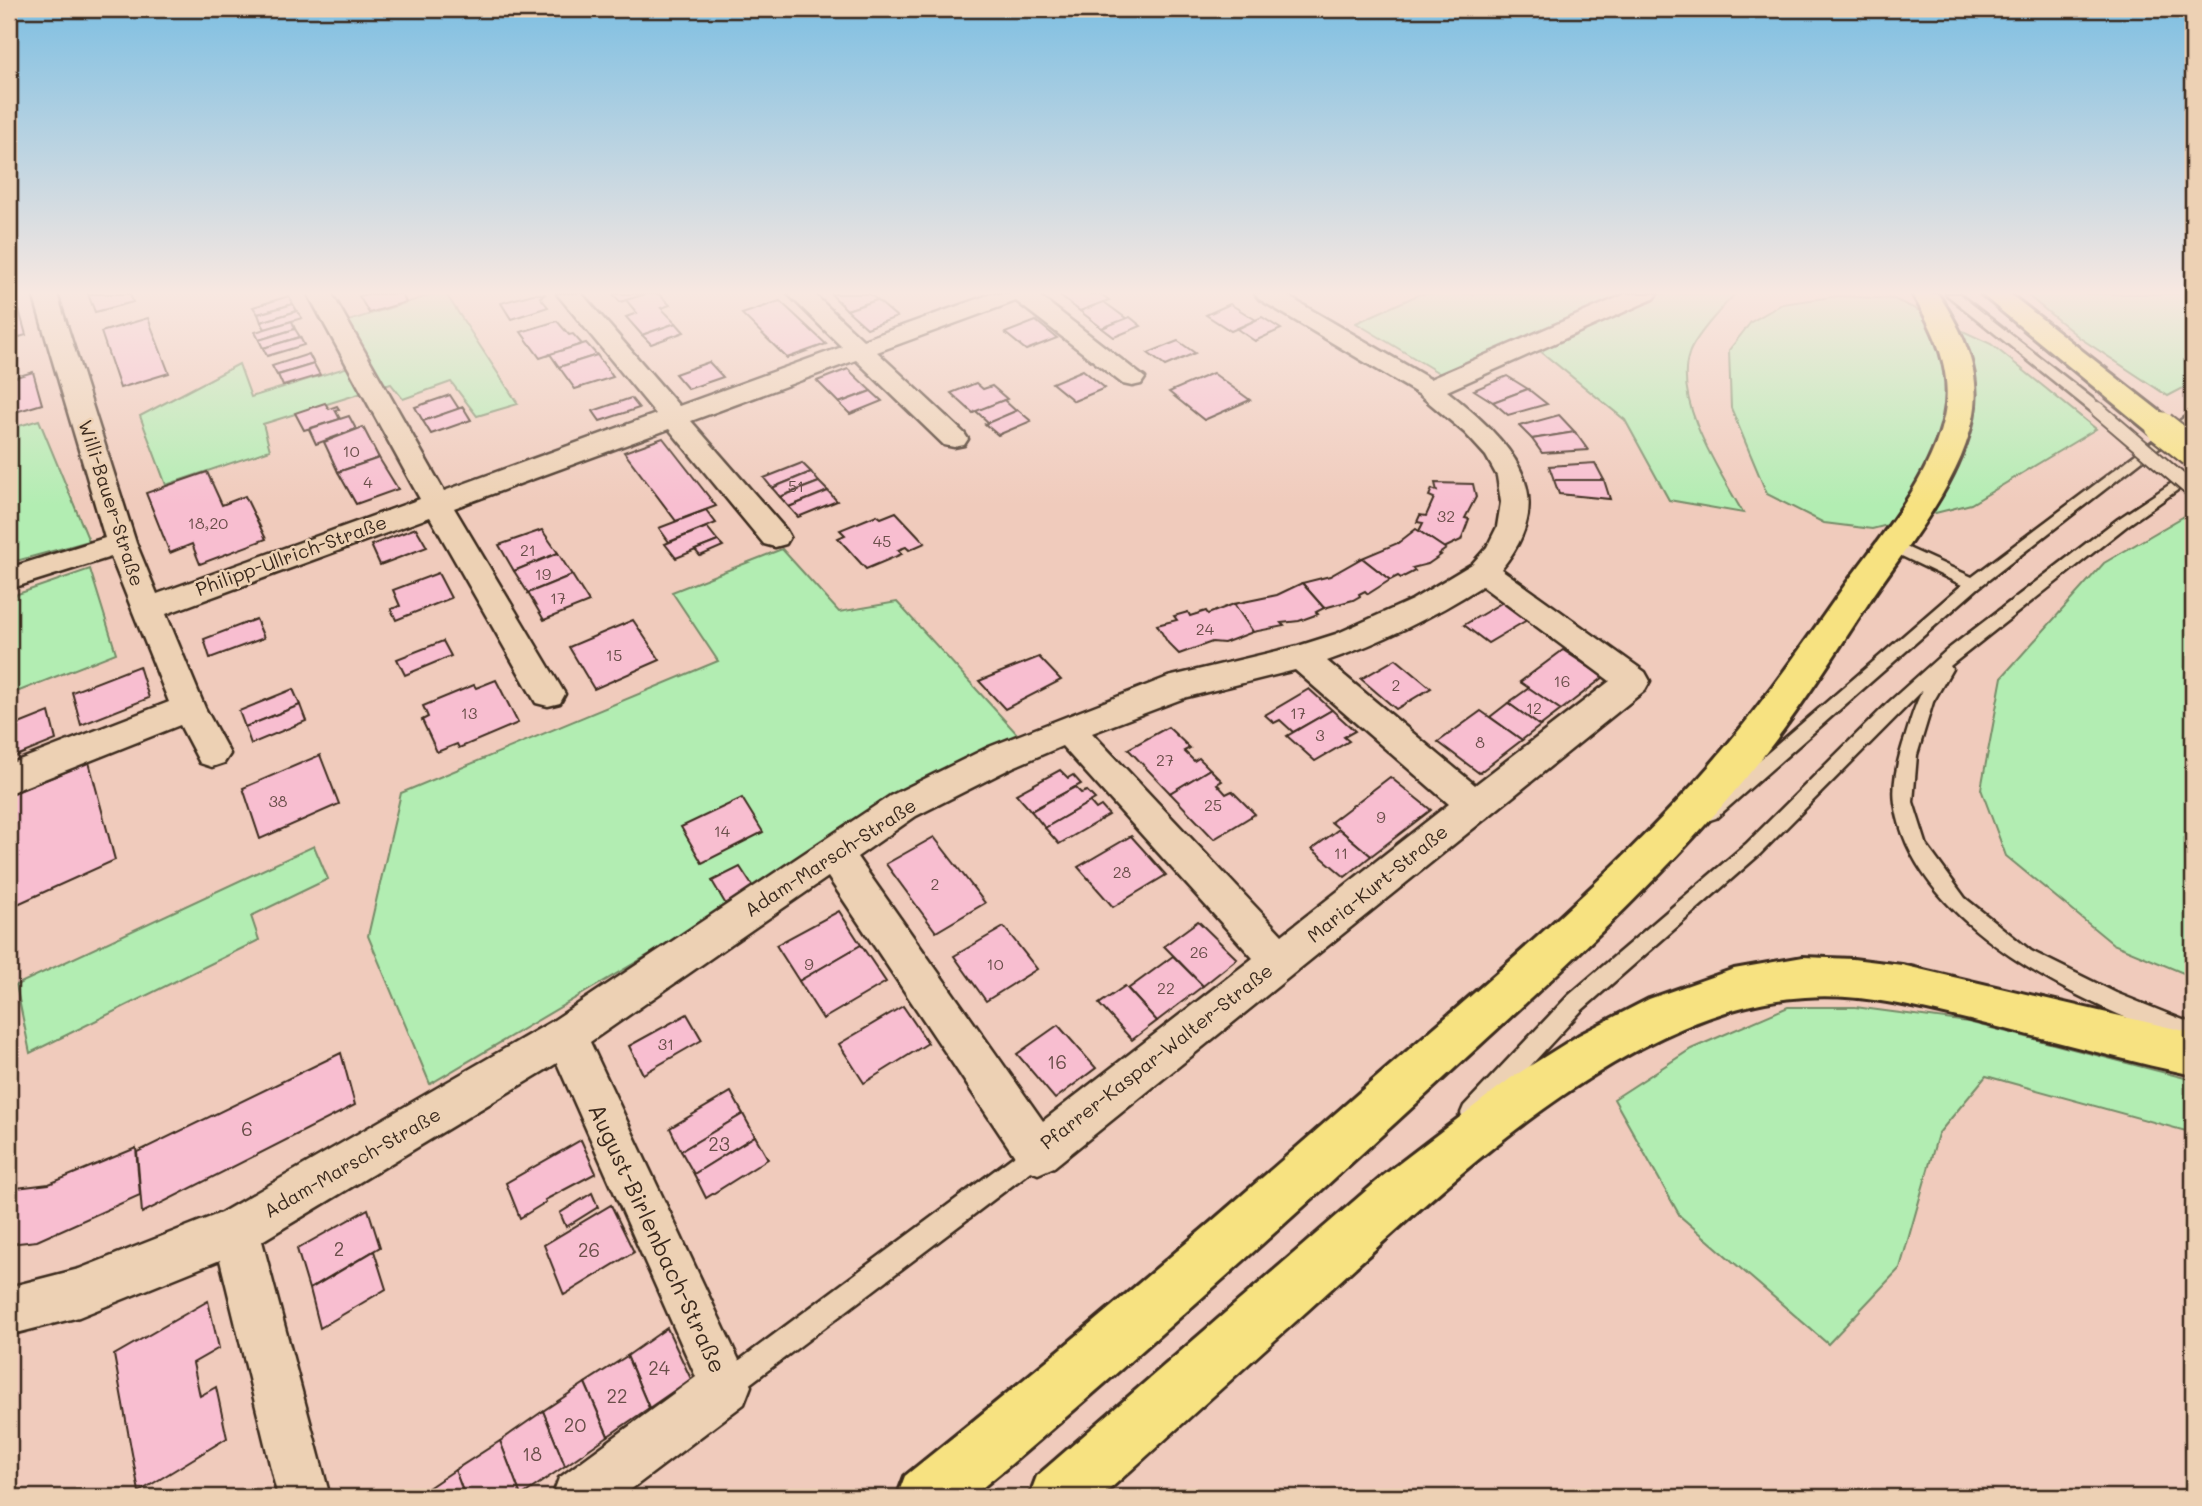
<svg xmlns="http://www.w3.org/2000/svg" width="2202" height="1506" font-family="Mali,sans-serif">
  <style>
    .green { fill: #b2edb2; stroke: #768c68; stroke-width: 2 }
    .building { fill: #f8bed0; stroke: #3b2a1e; stroke-width: 2 }
    .lines { fill: none; stroke-linecap: round; stroke-linejoin: round }
    .service-casing { stroke: #3b2a1e; stroke-width: 5 }
    .minor-casing { stroke: #3b2a1e; stroke-width: 5 }
    .primary-casing { stroke: #3b2a1e; stroke-width: 6 }
    .service { fill: #edd1b4; fill-rule: evenodd }
    .minor { fill: #edd1b4; fill-rule: evenodd }
    .primary { fill: #f7e281; fill-rule: evenodd }
    .service-bridge-casing { stroke: #3b2a1e; stroke-width: 18; stroke-linecap: butt }
    .primary-bridge-casing { stroke: #3b2a1e; stroke-width: 34; stroke-linecap: butt }
    .service-bridge { stroke: #edd1b4; stroke-width: 14 }
    .primary-bridge { stroke: #f7e281; stroke-width: 30 }
    .labels { text-anchor: middle; dominant-baseline: central; stroke-width: 5; stroke-linejoin: round; paint-order: stroke }
    .number-label { font-size: 16px; fill: #6a4f4a }
    .street-label { font-size: 19px; fill: #3b2a1e; stroke: #edd1b4 }
    .near-number-label { font-size: 19px; fill: #6a4f4a }
    .near-street-label { font-size: 23px; fill: #3b2a1e; stroke: #edd1b4 }
  </style>
  <rect width="100%" height="100%" fill="#f0cbbc"/>
  <filter id="ink" filterUnits="userSpaceOnUse"><feTurbulence type="fractalNoise" baseFrequency=".0143" numOctaves="2"/><feDisplacementMap in="SourceGraphic" scale="14" xChannelSelector="R" yChannelSelector="G"/><feConvolveMatrix kernelMatrix="1 2 1 2 8 2 1 2 1" color-interpolation-filters="sRGB"/></filter>
  <g filter="url(#ink)">
    <g class="green">
      <polygon points="434,294 446,294 518,404 477,416 451,382 403,399 391,384 263,424 270,450 166,485 140,416 239,364 251,397 365,362 345,322"/>
      <path d="M1420,294H1735C1723,306 1694,338 1689,354C1673,401 1720,472 1743,513L1669,500L1625,420L1540,351L1454,382L1356,323Z"/>
      <polygon points="2026,294 2193,294 2193,383 2168,396 2080,338"/>
      <polygon points="1839,296 1894,299 1991,344 2096,429 1971,504 1872,529 1824,523 1767,494 1731,408 1729,350 1751,322 1782,304"/>
      <polygon points="39,420 89,541 9,563 9,429"/>
      <polygon points="2193,511 2193,977 2113,944 2006,856 1981,789 2002,677 2104,563"/>
      <polygon points="782,549 839,612 897,602 1019,736 430,1084 368,936 401,793 718,661 672,592"/>
      <polygon points="90,569 116,653 9,695 9,597"/>
      <polygon points="314,846 328,879 251,916 259,940 30,1053 16,985"/>
      <polygon points="1788,1007 1855,1007 1968,1022 2193,1080 2193,1133 1986,1076 1938,1134 1900,1268 1828,1344 1680,1216 1614,1099 1691,1049"/>
    </g>
    <g class="building">
      <polygon points="88,294 130,294 133,302 95,312"/>
      <polygon points="368,294 401,294 406,302 369,313 359,296"/>
      <polygon points="533,294 546,294 540,297 548,307 511,319 501,303"/>
      <polygon points="613,294 646,294 620,302"/>
      <polygon points="646,294 659,294 670,305 661,308 676,323 642,335 626,317 637,313 626,300"/>
      <polygon points="831,294 870,294 877,300 847,310"/>
      <polygon points="1057,294 1101,294 1109,300 1080,311"/>
      <polygon points="289,296 293,304 258,314 253,307"/>
      <polygon points="877,300 897,317 867,328 847,310"/>
      <polygon points="780,301 795,315 826,344 787,358 742,314"/>
      <polygon points="1104,302 1127,319 1102,328 1080,311"/>
      <polygon points="293,304 297,311 261,322 258,314"/>
      <polygon points="1230,304 1256,320 1231,331 1206,315"/>
      <polygon points="18,306 26,335 9,340 9,307"/>
      <polygon points="297,311 302,318 265,329 261,322"/>
      <polygon points="1130,317 1141,326 1114,337 1102,328"/>
      <polygon points="1262,317 1281,329 1255,341 1237,329"/>
      <polygon points="148,318 169,373 120,388 101,332"/>
      <polygon points="292,321 295,329 259,340 255,332"/>
      <polygon points="557,321 569,335 573,334 582,344 540,358 521,332"/>
      <polygon points="1036,321 1057,338 1026,350 1005,333"/>
      <polygon points="676,323 684,332 651,344 642,335"/>
      <polygon points="295,329 300,337 263,348 259,340"/>
      <polygon points="300,337 304,345 267,356 263,348"/>
      <polygon points="1178,341 1195,353 1165,366 1148,353"/>
      <polygon points="586,343 597,355 559,367 550,354"/>
      <polygon points="309,354 314,364 277,375 272,366"/>
      <polygon points="597,355 613,377 575,389 559,367"/>
      <polygon points="709,362 723,377 688,389 675,374"/>
      <polygon points="314,364 320,375 283,386 278,375"/>
      <polygon points="848,369 871,391 839,403 817,381"/>
      <polygon points="1083,370 1105,388 1074,401 1052,383"/>
      <polygon points="33,372 42,404 9,414 9,379"/>
      <polygon points="1213,373 1250,400 1204,420 1169,392"/>
      <polygon points="1507,376 1528,389 1493,402 1474,390"/>
      <polygon points="976,383 983,389 992,386 1007,399 973,413 951,393"/>
      <polygon points="1528,389 1547,404 1508,415 1493,402"/>
      <polygon points="871,391 882,401 850,414 839,403"/>
      <polygon points="450,395 459,409 423,421 415,407"/>
      <polygon points="631,398 639,408 600,421 593,411"/>
      <polygon points="1004,400 1016,411 989,423 976,411"/>
      <polygon points="325,403 329,409 337,406 339,409 335,410 340,419 304,430 295,413"/>
      <polygon points="463,407 471,420 431,434 423,421"/>
      <polygon points="1018,410 1031,421 998,435 985,424"/>
      <polygon points="1559,415 1575,432 1532,439 1519,426"/>
      <polygon points="349,416 356,429 316,444 309,429"/>
      <polygon points="363,427 379,458 338,472 324,442"/>
      <polygon points="1575,432 1588,450 1542,453 1532,439"/>
      <polygon points="663,438 716,506 676,521 624,452"/>
      <polygon points="379,458 398,489 356,504 338,472"/>
      <polygon points="802,463 811,472 772,488 764,478"/>
      <polygon points="1595,463 1604,480 1554,480 1549,466"/>
      <polygon points="207,472 222,505 245,496 266,539 200,564 192,544 170,553 146,493"/>
      <polygon points="811,472 819,482 780,497 772,488"/>
      <polygon points="1554,480 1604,480 1610,499 1559,494"/>
      <polygon points="819,482 828,491 789,507 780,497"/>
      <polygon points="1435,483 1473,484 1476,497 1465,518 1469,519 1461,540 1444,548 1419,531 1423,523 1417,522 1420,515 1426,516 1434,498 1429,496 1432,489 1437,491"/>
      <polygon points="828,491 837,501 798,517 789,507"/>
      <polygon points="706,510 716,523 669,542 659,528"/>
      <polygon points="896,512 925,543 909,550 906,547 898,550 902,554 866,569 838,538 845,535 840,530 877,515 881,518"/>
      <polygon points="707,527 718,541 676,558 665,544"/>
      <polygon points="416,528 427,547 380,565 371,545"/>
      <polygon points="1416,529 1446,549 1439,554 1441,555 1428,564 1412,568 1415,571 1401,578 1398,576 1390,580 1362,558 1398,543"/>
      <polygon points="542,530 558,553 514,571 499,545"/>
      <polygon points="718,541 723,546 700,556 695,550"/>
      <polygon points="558,553 572,575 528,593 514,571"/>
      <polygon points="1362,558 1390,580 1368,594 1365,591 1359,594 1360,596 1353,600 1324,608 1302,583 1330,576"/>
      <polygon points="438,573 451,598 396,620 391,609 400,606 393,590"/>
      <polygon points="572,575 589,602 544,620 528,593"/>
      <polygon points="1302,583 1324,608 1316,612 1318,614 1299,621 1281,623 1284,626 1253,632 1234,604 1277,595"/>
      <polygon points="1503,602 1527,620 1488,643 1464,625"/>
      <polygon points="1234,604 1253,632 1224,643 1212,642 1179,654 1168,643 1157,625 1177,620 1174,616 1188,612 1190,616 1206,611 1208,614"/>
      <polygon points="256,619 264,638 210,658 204,639"/>
      <polygon points="633,620 660,660 594,689 569,647"/>
      <polygon points="443,641 451,656 405,675 397,659"/>
      <polygon points="1563,650 1604,677 1561,710 1520,682"/>
      <polygon points="1039,657 1061,680 1005,709 979,681"/>
      <polygon points="1396,659 1431,688 1396,709 1361,679"/>
      <polygon points="139,666 149,698 81,725 72,692"/>
      <polygon points="496,680 518,723 459,748 457,744 437,752 422,720 428,717 423,706 474,685 476,688"/>
      <polygon points="1529,688 1561,710 1540,726 1508,703"/>
      <polygon points="293,689 300,705 245,727 239,711"/>
      <polygon points="1309,689 1332,710 1293,732 1280,720 1274,723 1265,715"/>
      <polygon points="1508,703 1540,726 1522,740 1490,717"/>
      <polygon points="300,705 306,721 251,744 245,727"/>
      <polygon points="1332,710 1355,731 1344,737 1349,741 1315,761 1287,736"/>
      <polygon points="1481,711 1522,740 1479,773 1438,742"/>
      <polygon points="49,712 56,740 9,759 9,728"/>
      <polygon points="1168,727 1190,748 1184,751 1194,761 1199,758 1210,769 1170,793 1128,749"/>
      <polygon points="320,755 339,804 260,839 243,788"/>
      <polygon points="89,762 115,860 11,907 9,895 9,795"/>
      <polygon points="1210,769 1222,781 1217,784 1226,794 1232,791 1255,814 1214,839 1170,793"/>
      <polygon points="1060,770 1068,778 1073,775 1081,784 1031,811 1016,794"/>
      <polygon points="1390,777 1431,810 1371,856 1331,822"/>
      <polygon points="1075,787 1081,793 1087,791 1095,799 1045,828 1031,811"/>
      <polygon points="742,798 763,832 702,863 681,827"/>
      <polygon points="1090,802 1096,809 1101,806 1109,815 1059,844 1045,828"/>
      <polygon points="1339,829 1371,856 1345,877 1312,849"/>
      <polygon points="1131,836 1166,875 1113,907 1078,867"/>
      <polygon points="934,837 985,903 936,932 886,864"/>
      <polygon points="740,867 757,893 728,908 712,881"/>
      <polygon points="839,911 861,945 799,981 776,945"/>
      <polygon points="1198,921 1237,959 1203,986 1164,946"/>
      <polygon points="1004,927 1037,969 986,1001 954,956"/>
      <polygon points="861,945 886,982 823,1019 799,981"/>
      <polygon points="1173,956 1203,986 1157,1021 1128,989"/>
      <polygon points="1125,986 1157,1021 1132,1040 1099,1004"/>
      <polygon points="903,1006 928,1043 864,1083 839,1044"/>
      <polygon points="687,1014 702,1040 643,1074 629,1046"/>
      <polygon points="1058,1025 1096,1068 1055,1099 1017,1054"/>
      <polygon points="341,1053 355,1105 142,1213 137,1152"/>
      <polygon points="731,1092 743,1114 681,1151 670,1128"/>
      <polygon points="743,1114 755,1136 694,1174 681,1151"/>
      <polygon points="755,1136 768,1159 706,1198 694,1174"/>
      <polygon points="581,1140 596,1173 545,1200 546,1202 520,1218 506,1183"/>
      <polygon points="136,1148 140,1195 37,1241 9,1244 9,1184 18,1183 16,1188 49,1184"/>
      <polygon points="592,1193 598,1207 566,1227 560,1213"/>
      <polygon points="611,1205 634,1252 564,1295 544,1245"/>
      <polygon points="368,1209 380,1247 309,1289 297,1249"/>
      <polygon points="374,1251 386,1289 320,1328 310,1289"/>
      <polygon points="208,1301 219,1348 193,1363 200,1396 216,1387 227,1438 139,1492 114,1355"/>
      <polygon points="667,1328 691,1379 649,1408 627,1356"/>
      <polygon points="627,1356 649,1408 608,1436 585,1383"/>
      <polygon points="585,1383 608,1436 565,1466 543,1411"/>
      <polygon points="543,1411 565,1466 521,1496 500,1441"/>
      <polygon points="500,1441 521,1496 465,1497 455,1470"/>
      <polygon points="455,1470 465,1497 415,1497"/>
    </g>
    <g class="lines">
      <g class="service-casing">
        <g id="service">
          <polygon points="1946,294 1959,294 2102,406 2102,412 2092,412"/>
          <polygon points="2193,411 2193,421 1978,588 1716,818 1710,820 1704,818 1701,813 1704,808 1962,585 1885,548 1882,545 1885,542 1895,542 1972,577"/>
          <path d="M2193,469V479L2128,525L1950,666L1952,669L1933,702L1917,755L1913,802L1927,846L1965,898L2031,951L2116,993L2193,1024V1043C2087,1007 1913,928 1895,803C1892,782 1899,755 1906,735C1911,719 1915,704 1923,690L1760,854L1582,1010L1480,1120L1472,1123L1464,1120L1461,1113L1464,1106L1568,996L1746,844L1889,702L1947,650L2118,519Z"/>
          <polygon points="1038,1141 1046,1144 1049,1152 1046,1160 735,1395 726,1399 717,1395 713,1386 717,1377 1030,1144"/>
        </g>
      </g>
      <g class="minor-casing">
        <g id="minor">
          <polygon points="33,294 57,294 136,543 157,594 420,499 308,294 332,294 444,491 656,414 557,294 582,294 679,406 842,347 788,294 814,294 863,340 991,294 1037,294 1145,378 1141,384 1132,386 1123,384 1016,301 877,352 964,433 968,439 964,445 954,447 944,445 856,360 691,421 786,530 790,537 786,544 775,547 764,544 669,429 454,508 565,694 560,703 548,706 536,703 430,517 166,614 205,708 230,754 224,763 212,767 200,763 180,725 9,793 9,764 169,702 111,557 9,589 9,568 105,538"/>
          <path d="M1255,294H1284L1430,379L1626,294H1657L1653,299L1447,391C1508,440 1564,493 1501,569L1645,672L1650,681L1645,690L1054,1167L1038,1174L1022,1167L828,877L590,1042L751,1386L744,1404L621,1497H552L559,1478L696,1377L557,1063L262,1241L330,1497H278L220,1260L79,1317L9,1335V1287L79,1269L221,1213L551,1022L890,796L989,747L1168,677L1298,646L1336,634L1412,600L1472,564L1487,547L1497,527L1501,502L1497,476L1486,456L1465,433L1420,395L1259,299ZM1482,586L1610,681L1475,785L1327,661C1382,642 1433,617 1482,586ZM1295,670L1449,804L1282,935L1092,733L1187,697ZM1062,746L1253,958L1043,1121L857,857L916,816L1013,767Z"/>
        </g>
      </g>
      <g class="primary-casing">
        <g id="primary">
          <path d="M1912,294H1938C1963,331 1983,373 1973,419C1959,484 1910,542 1873,596C1837,651 1802,707 1761,759C1668,876 1555,976 1445,1077C1302,1209 1158,1339 1010,1465L971,1497H897L905,1476C1060,1352 1212,1223 1361,1091C1476,991 1594,893 1697,780C1752,719 1798,652 1845,585C1882,534 1930,480 1944,417C1954,372 1935,331 1912,294Z"/>
          <polygon points="1981,294 2010,294 2172,421 2176,427 2172,433 2161,436 2150,433"/>
          <path d="M1803,957L1853,959L1902,965L2193,1033V1075C2118,1059 2044,1038 1970,1020C1916,1007 1860,993 1805,997C1631,1007 1453,1179 1329,1291C1253,1360 1177,1429 1101,1497H1029L1037,1476L1383,1176L1511,1078L1579,1035L1649,999L1734,969Z"/>
        </g>
      </g>
      <use href="#service" class="service"/>
      <use href="#minor" class="minor"/>
      <use href="#primary" class="primary"/>
      <g class="service-bridge-casing">
        <polyline id="service-bridge" points="2097,409 2193,491"/>
      </g>
      <g class="primary-bridge-casing">
        <polyline id="primary-bridge" points="2161,427 2193,452"/>
      </g>
      <use href="#service-bridge" class="service-bridge"/>
      <use href="#primary-bridge" class="primary-bridge"/>
    </g>
  </g>
  <linearGradient id="sky" x2="0" y2="1"><stop stop-color="#7ebfe2"/><stop offset="0.58" stop-color="#f8e8e1"/><stop offset="1" stop-color="#f8e8e1" stop-opacity="0"/></linearGradient>
  <rect width="2202" height="505" fill="url(#sky)"/>
  <g class="labels">
    <g class="number-label">
      <text x="351" y="450">10</text>
      <text x="368" y="481">4</text>
      <text x="796" y="485">51</text>
      <text x="1446" y="515">32</text>
      <text x="208" y="522">18,20</text>
      <text x="882" y="540">45</text>
      <text x="528" y="549">21</text>
      <text x="543" y="573">19</text>
      <text x="558" y="597">17</text>
      <text x="1205" y="628">24</text>
      <text x="614" y="654">15</text>
      <text x="1562" y="680">16</text>
      <text x="1396" y="684">2</text>
      <text x="1534" y="707">12</text>
      <text x="469" y="712">13</text>
      <text x="1298" y="712">17</text>
      <text x="1320" y="734">3</text>
      <text x="1480" y="741">8</text>
      <text x="1165" y="759">27</text>
      <text x="278" y="800">38</text>
      <text x="1213" y="804">25</text>
      <text x="1381" y="816">9</text>
      <text x="722" y="830">14</text>
      <text x="1341" y="852">11</text>
      <text x="1122" y="871">28</text>
      <text x="935" y="883">2</text>
      <text x="1199" y="951">26</text>
      <text x="809" y="963">9</text>
      <text x="995" y="963">10</text>
      <text x="1166" y="987">22</text>
      <text x="666" y="1043">31</text>
    </g>
    <g class="street-label">
      <text transform="translate(112 503) rotate(72)">Willi-Bauer-Straße</text>
      <text transform="translate(291 555) rotate(-20)">Philipp-Ullrich-Straße</text>
      <text transform="translate(830 857) rotate(-33)">Adam-Marsch-Straße</text>
      <text transform="translate(1377 883) rotate(-39)">Maria-Kurt-Straße</text>
      <text transform="translate(1156 1056) rotate(-38)">Pfarrer-Kaspar-Walter-Straße</text>
      <text transform="translate(352 1162) rotate(-30)">Adam-Marsch-Straße</text>
    </g>
    <g class="near-number-label">
      <text x="1057" y="1061">16</text>
      <text x="247" y="1128">6</text>
      <text x="719" y="1143">23</text>
      <text x="339" y="1248">2</text>
      <text x="589" y="1249">26</text>
      <text x="659" y="1367">24</text>
      <text x="617" y="1395">22</text>
      <text x="575" y="1424">20</text>
      <text x="532" y="1453">18</text>
    </g>
    <g class="near-street-label">
      <text transform="translate(658 1238) rotate(65)">August-Birlenbach-Straße</text>
    </g>
  </g>
  <rect width="2202" height="1506" fill="none" stroke="#edd1b4" stroke-width="35"/>
  <rect x="18" y="18" width="2167" height="1471" fill="none" stroke="#3b2a1e" stroke-width="2.5" filter="url(#ink)"/>
</svg>
